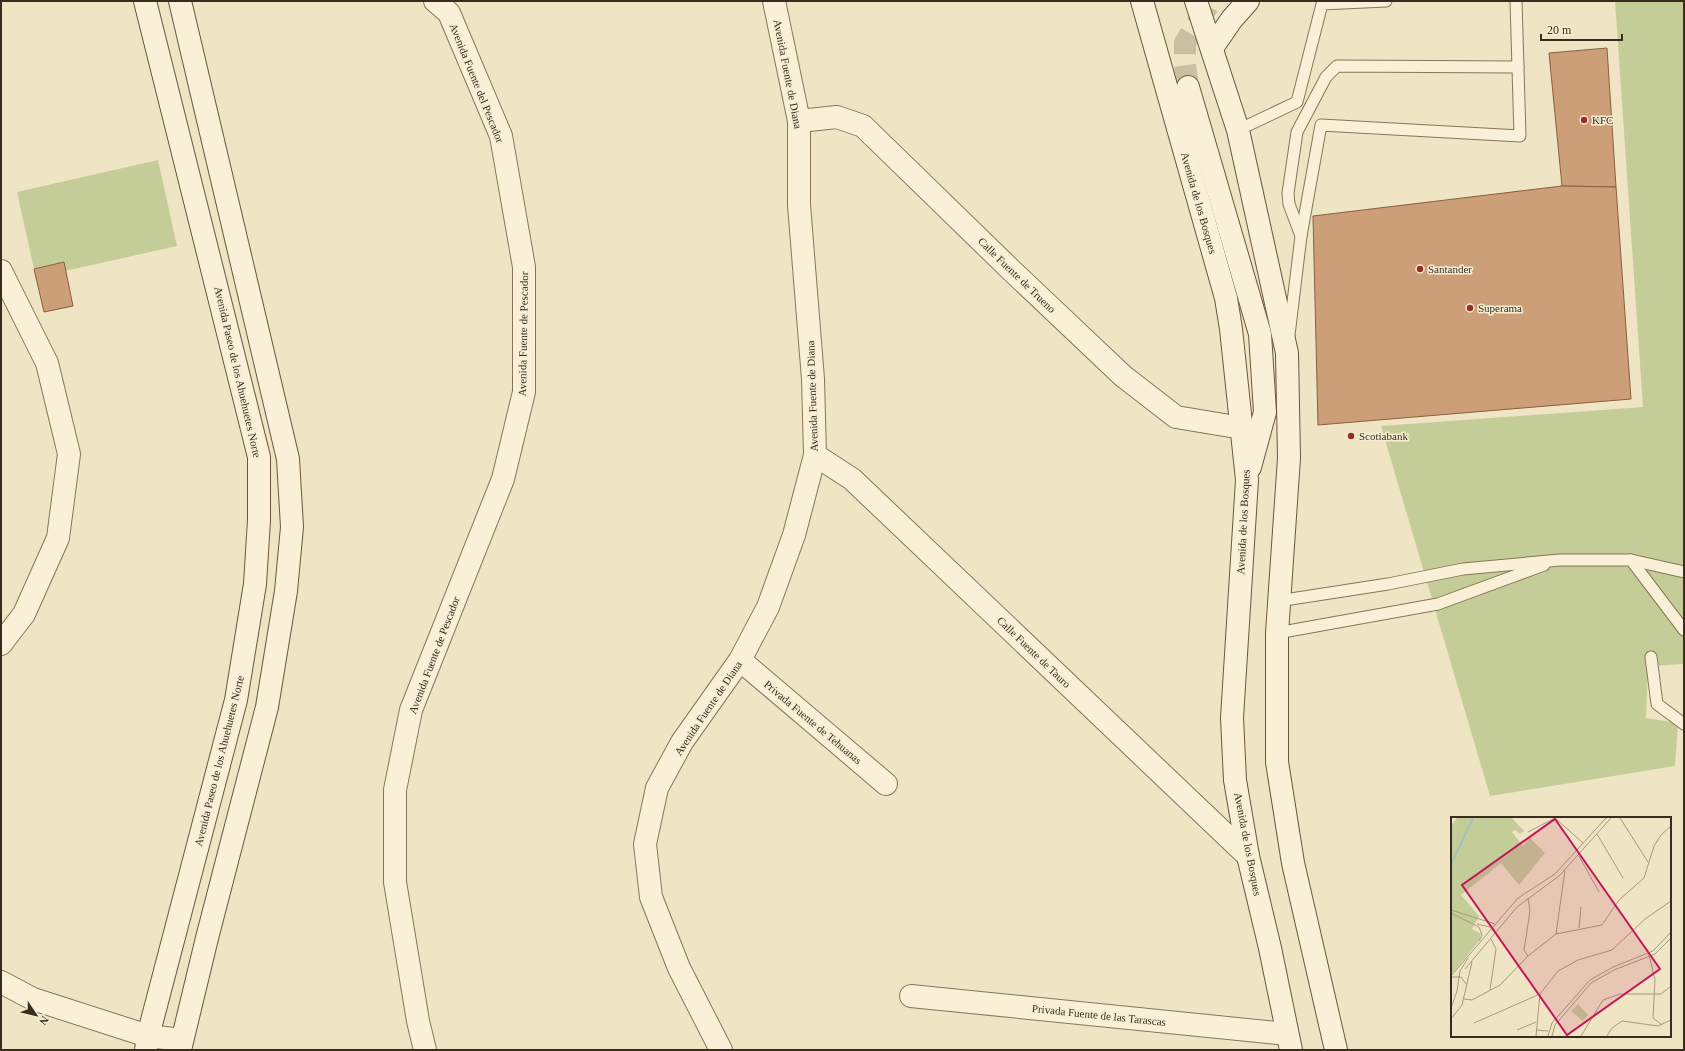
<svg xmlns="http://www.w3.org/2000/svg" width="1685" height="1051" font-family="Georgia,serif">
  <style>
    .green { fill: #c4cd97 }
    .building { fill: #cd9f78; stroke: #895f3f }
    .lines { fill: none; stroke-linecap: round; stroke-linejoin: round }
    .secondary-tunnel { stroke: #cbbfa2; stroke-width: 22; stroke-dasharray: 22 11; stroke-linecap: butt }
    .lane-casing { stroke: #89755a; stroke-width: 13 }
    .street-casing { stroke: #89755a; stroke-width: 24 }
    .secondary-casing { stroke: #6b563d; stroke-width: 24 }
    .lane { stroke: #f9f0d7; stroke-width: 11 }
    .street { stroke: #f9f0d7; stroke-width: 22 }
    .secondary { stroke: #f9f0d7; stroke-width: 22 }
    .poi-dot { fill: #992d29; stroke: #f6edd3; stroke-width: 1.5 }
    .labels { text-anchor: middle; dominant-baseline: central; stroke-width: 3; stroke-linejoin: round; paint-order: stroke }
    .street-label { font-size: 11px; fill: #392c1e; stroke: #f6edd3 }
    .poi-label { font-size: 11px; fill: #392c1e; stroke: #f6edd3; text-anchor: start }
    .inset-river { fill: none; stroke: #a5c2ba; stroke-width: 2 }
    .inset-road { fill: none; stroke: #a69a81; stroke-width: 1 }
    .view { fill: #c2185b; fill-opacity: 0.15; stroke: #c2185b; stroke-width: 2 }
    .inset-edge { fill: none; stroke: #392c1e; stroke-width: 2 }
  </style>
  <rect width="100%" height="100%" fill="#efe4c3"/>
  <g class="green">
    <polygon points="1615,1 1684,1 1684,664 1648,666 1646,718 1678,723 1675,766 1490,796 1381,426 1643,407"/>
    <polygon points="158,160 177,246 65,271 63,262 34,269 17,192"/>
  </g>
  <g class="building">
    <polygon points="1607,48 1616,187 1562,186 1549,53"/>
    <polygon points="1562,186 1616,187 1631,399 1318,425 1313,216"/>
    <polygon points="64,262 73,306 44,312 34,269"/>
  </g>
  <g class="lines">
    <polyline class="secondary-tunnel" points="1188,87 1185,65 1185,43 1211,1"/>
    <g class="lane-casing">
      <g id="lane">
        <polyline points="1238,130 1297,102 1322,4 1386,1"/>
        <polyline points="1301,236 1289,204 1288,193 1297,132 1326,77 1337,66 1518,67"/>
        <polyline points="1289,335 1301,236 1321,125 1520,136 1516,1"/>
        <polyline points="1631,560 1684,630"/>
        <polyline points="1278,601 1388,584 1463,569 1560,560 1631,560 1684,572"/>
        <polyline points="1277,633 1438,604 1544,565"/>
        <polyline points="1651,657 1657,704 1684,724"/>
      </g>
    </g>
    <g class="street-casing">
      <g id="street">
        <polyline points="799,121 837,117 863,126 1010,269 1123,376 1176,417 1242,428"/>
        <polyline points="1,271 47,363 69,454 58,538 24,614 1,644"/>
        <polyline points="815,455 852,479 1248,856"/>
        <polyline points="740,660 886,784"/>
        <polyline points="1,982 33,999 148,1036 182,1040"/>
        <polyline points="911,996 1287,1034"/>
        <polyline points="425,1050 418,1021 395,882 395,790 411,710 503,479 524,392 524,267 501,136 449,13 435,1"/>
        <polyline points="721,1050 679,968 651,897 645,844 657,788 682,742 740,660 768,607 794,535 815,455 813,379 799,205 799,121 774,1"/>
      </g>
    </g>
    <g class="secondary-casing">
      <g id="secondary">
        <polyline points="145,1 259,457 259,520 255,584 236,700 148,1036 146,1050"/>
        <polyline points="180,1 288,459 292,527 286,591 267,707 207,938 180,1050"/>
        <polyline points="1142,1 1226,298 1231,329 1247,480 1232,718 1235,780 1248,856 1270,948 1291,1050"/>
        <polyline points="1196,1 1238,130 1287,353 1289,458 1277,633 1277,762 1293,863 1336,1050"/>
        <polyline points="1212,48 1232,19 1248,1"/>
        <polyline points="1188,87 1260,334 1265,412 1250,467"/>
      </g>
    </g>
    <use href="#lane" class="lane"/>
    <use href="#street" class="street"/>
    <use href="#secondary" class="secondary"/>
  </g>
  <g class="poi-dot">
    <circle cx="1584" cy="120" r="4"/>
    <circle cx="1420" cy="269" r="4"/>
    <circle cx="1470" cy="308" r="4"/>
    <circle cx="1351" cy="436" r="4"/>
  </g>
  <g class="labels">
    <g class="street-label">
      <text transform="translate(788 74) rotate(79)">Avenida Fuente de Diana</text>
      <text transform="translate(477 83) rotate(68)">Avenida Fuente del Pescador</text>
      <text transform="translate(1199 203) rotate(74)">Avenida de los Bosques</text>
      <text transform="translate(1017 275) rotate(44)">Calle Fuente de Trueno</text>
      <text transform="translate(523 334) rotate(-89)">Avenida Fuente de Pescador</text>
      <text transform="translate(238 372) rotate(77)">Avenida Paseo de los Ahuehuetes Norte</text>
      <text transform="translate(812 396) rotate(-92)">Avenida Fuente de Diana</text>
      <text transform="translate(1243 522) rotate(-87)">Avenida de los Bosques</text>
      <text transform="translate(1034 652) rotate(44)">Calle Fuente de Tauro</text>
      <text transform="translate(434 655) rotate(-69)">Avenida Fuente de Pescador</text>
      <text transform="translate(708 708) rotate(-56)">Avenida Fuente de Diana</text>
      <text transform="translate(813 722) rotate(40)">Privada Fuente de Tehuanas</text>
      <text transform="translate(219 761) rotate(-76)">Avenida Paseo de los Ahuehuetes Norte</text>
      <text transform="translate(1248 844) rotate(79)">Avenida de los Bosques</text>
      <text transform="translate(1099 1015) rotate(6)">Privada Fuente de las Tarascas</text>
    </g>
    <g class="poi-label">
      <text x="1592" y="120">KFC</text>
      <text x="1428" y="269">Santander</text>
      <text x="1478" y="308">Superama</text>
      <text x="1359" y="436">Scotiabank</text>
    </g>
  </g>
  <g transform="translate(1451 817)">
    <rect width="220" height="220" fill="#efe4c3"/>
    <path d="M6,1H61L73,14L69,17L64,13L61,15L72,29L79,21L94,36L68,68L50,46L10,78L28,99L21,112L30,117L28,124L0,158V9ZM127,187L137,198L132,204L120,194Z" fill="#c4cd97"/>
    <path class="inset-river" d="M0,47L22,1"/>
    <path class="inset-road" d="M169,1L197,45M77,15L104,1L132,26M146,17L172,61M128,39L148,75M77,81L79,94L73,133L77,139M0,93L44,107M0,96L28,110L31,118L28,124M26,107L39,110M128,111L130,90M105,117L114,53M198,138L204,163L202,201L211,208M14,152L66,90L108,59L160,1M0,159L67,81L104,57L155,1M0,160H10L15,167M39,173L45,132L40,122M13,182L21,183L49,168L77,139L105,117L151,108L168,83L193,61L203,29L210,18L220,9M0,191L6,174L9,154L17,141M0,202L11,188L21,145M23,206L89,177M66,213L85,205M85,213L97,214M85,219L89,177L107,154L127,143L161,133L194,102L220,84M97,219L101,206L139,163L162,150L202,134L220,115M101,219L104,208L140,166L163,153L204,137L220,121M130,219L152,183L169,177H210L220,169M156,219L161,211L171,204L207,209L220,203"/>
    <path class="view" d="M104,2L209,152L116,218L11,68Z"/>
    <rect width="220" height="220" class="inset-edge"/>
  </g>
  <rect width="1685" height="1051" fill="none" stroke="#392c1e" stroke-width="4"/>
  <g transform="translate(36 1015) rotate(125)" stroke="#f6edd3" stroke-width="3" paint-order="stroke">
  <path d="M0-3L7 15L0 10L-7 15Z" fill="#392c1e"/>
  <text y="-6" font-size="11" font-weight="bold" text-anchor="middle" fill="#392c1e">N</text>
  </g>
  <path d="M1541 34v6h81v-6" fill="none" stroke="#392c1e" stroke-width="2"/>
  <text x="1547" y="34" font-size="12" fill="#392c1e" stroke="#f6edd3" stroke-width="3" paint-order="stroke">20 m</text>
</svg>
